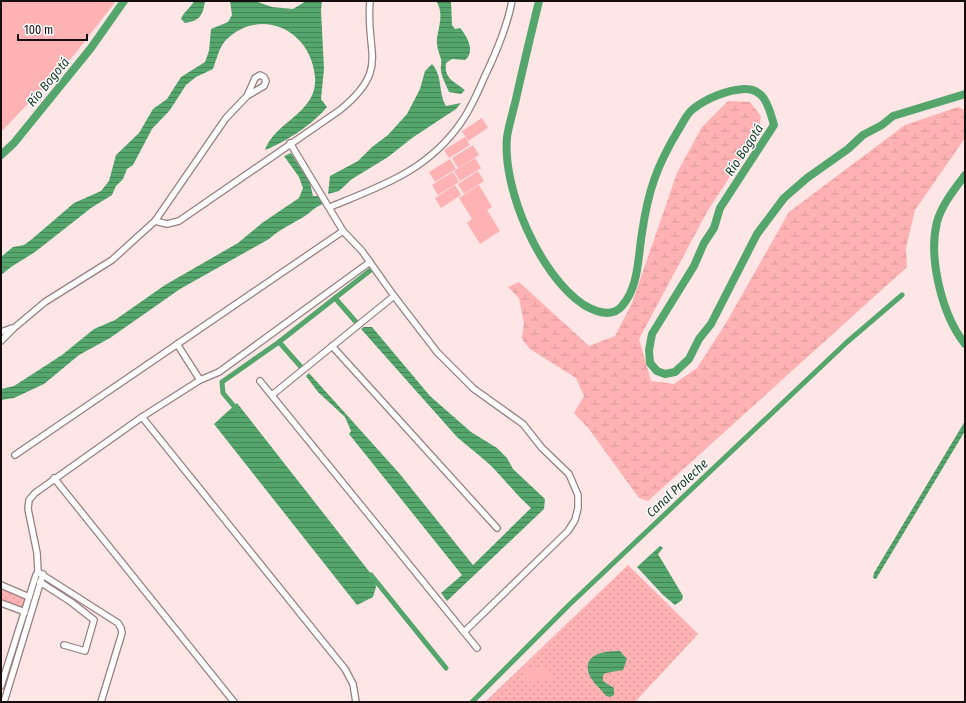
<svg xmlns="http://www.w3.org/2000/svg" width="966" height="703" font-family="'Fira Sans Condensed',sans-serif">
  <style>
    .grass { fill: url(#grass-dots) }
    .wetland { fill: url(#wetland-marsh) }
    .park { fill: #feb2b4 }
    .water { fill: url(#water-rules) }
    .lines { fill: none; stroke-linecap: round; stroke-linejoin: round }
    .canal { stroke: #54a66d; stroke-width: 5 }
    .river { stroke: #54a66d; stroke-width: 8 }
    .street-casing { stroke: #957f80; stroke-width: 8 }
    .street { stroke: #fff; stroke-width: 5.5 }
    .labels { text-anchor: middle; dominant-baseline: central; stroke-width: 3; stroke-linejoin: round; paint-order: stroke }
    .water-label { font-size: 13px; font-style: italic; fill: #13371f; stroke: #fff }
  </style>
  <defs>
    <pattern id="grass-dots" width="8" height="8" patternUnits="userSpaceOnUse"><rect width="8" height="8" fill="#feb2b4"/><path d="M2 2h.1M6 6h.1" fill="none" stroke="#d9989a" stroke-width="1.8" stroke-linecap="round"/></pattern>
    <pattern id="wetland-marsh" width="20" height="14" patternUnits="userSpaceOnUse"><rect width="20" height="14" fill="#feb2b4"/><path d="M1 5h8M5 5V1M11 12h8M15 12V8" fill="none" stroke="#d9989a"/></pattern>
    <pattern id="water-rules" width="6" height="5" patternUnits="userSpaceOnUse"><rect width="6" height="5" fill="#54a66d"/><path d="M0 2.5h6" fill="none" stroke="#458658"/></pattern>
  </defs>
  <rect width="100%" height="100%" fill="#fee5e6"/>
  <g class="grass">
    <polygon points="628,565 698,634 635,702 485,702"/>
    <polygon points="1,588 26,598 22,608 1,600"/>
  </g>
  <polygon class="wetland" points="728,101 750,102 761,116 758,133 707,212 639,339 651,381 674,384 697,368 726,323 789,212 905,125 958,107 965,110 965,138 915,210 906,248 907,267 648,501 639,498 589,429 574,413 584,396 576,378 530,349 522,339 524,323 519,298 508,287 519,282 589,346 615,336 632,303 677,173 702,127"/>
  <g class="park">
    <polygon points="1,1 116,1 75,54 1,132"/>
    <polygon points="482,118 488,128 468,141 462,131"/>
    <polygon points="465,137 470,145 449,158 444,150"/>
    <polygon points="473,145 479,155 458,168 452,158"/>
    <polygon points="475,158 481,168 460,181 454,171"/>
    <polygon points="450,159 456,169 435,182 429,172"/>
    <polygon points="478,171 484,181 464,194 458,184"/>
    <polygon points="453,172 459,182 438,195 432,185"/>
    <polygon points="455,185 461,195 441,208 435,198"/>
    <polygon points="479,185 492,207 487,210 500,231 480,244 467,223 472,219 459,198"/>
    <polygon points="549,667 551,680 526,683 524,669"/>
  </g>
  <g class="water">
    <path d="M194,1H205C203,15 200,21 185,23L181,19C184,11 190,9 194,1Z"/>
    <path d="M230,1H255L272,7L293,9L306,1H322L321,10L324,69L321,99L327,107C313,124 286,142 265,150C274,122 318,113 315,77C311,29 259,6 225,41C219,48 216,61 213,69L196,77L186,85L170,110L152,129L133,165L127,169L123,179L116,186L112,195L91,208L35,252L11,267L1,275V257L13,247L24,245L32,239L74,203L101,191L109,181L116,155L139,133L153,109L167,99L181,77L205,62L209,51L211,29L228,22L232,15Z"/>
    <path d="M436,1H451L452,25L455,29L460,28C467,36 476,52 465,60L452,59L446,63C444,79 454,81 465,90L461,94L449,92C446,85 442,78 441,71C440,67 442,63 441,59C439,52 436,46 437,38C439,26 444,12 436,1Z"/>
    <path d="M432,64C443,76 438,92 446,106L461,103L456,109L412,138L388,157L352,179L339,191L328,194L330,176L358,161L372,147L388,135L407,114L420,89L425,71Z"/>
    <path d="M291,153L310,183L313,196H320L323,204C315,207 312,211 305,216C292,224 280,229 269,239L180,289L110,338L79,355L44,384L14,398L1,400V389L14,386L62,355L94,329L115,320L165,285L238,243L262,223L299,198L303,188L299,177L284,156Z"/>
    <path d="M364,327H372L430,396L471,432L497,448L507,458L513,469L545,499L544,509L447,601L441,593L462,575L349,434L351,431L345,417L318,392L306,376L309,373L399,473L473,565L531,508C515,494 503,477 488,463C478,454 467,446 457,437L361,329Z"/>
    <polygon points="237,403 375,579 376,587 373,597 357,605 214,424"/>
    <polygon points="965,421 965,431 876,579 873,578 874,573"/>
    <polygon points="660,546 663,548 658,554 683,596 682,600 675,605 663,595 637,567"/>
    <path d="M620,651L627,659L623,670L606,673L603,675V681L614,688V695L610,697L606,696C601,689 592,682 589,674C582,653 606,651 620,651Z"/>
  </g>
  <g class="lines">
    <g class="canal">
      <polyline points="335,298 356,322"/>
      <polyline points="279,342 302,368"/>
      <polyline points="238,411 223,393 222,382 279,342 372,269"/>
      <polyline points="371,575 446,668"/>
      <polyline points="472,702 569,605 846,343 902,295"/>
    </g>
    <g class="river">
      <path d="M539,1C531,34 523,67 516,99C513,112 509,124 507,137C502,189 540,276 584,305C596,312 612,318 622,306C639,287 638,256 642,233C648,191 657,165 679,129C683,123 687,113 693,109C707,98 727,90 744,89C765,88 769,108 774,125L720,208L714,228L704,243L694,266L652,334L649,350L650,363L657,371L665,374L675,372L689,359L699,339L711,324L757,234L784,198L807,178L848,149L863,135L882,125L893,116L965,94"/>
      <polyline points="1,155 14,143 91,48 124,1"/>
      <path d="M965,175C955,189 942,204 937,222C928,258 942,315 965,344"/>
    </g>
    <g class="street-casing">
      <g id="street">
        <polyline points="290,143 343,231 362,251 394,296 437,352 474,389 523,424 542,448 569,474 578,495 578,508 575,520 568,531 464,632"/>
        <path d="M330,207C382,186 429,170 462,121C471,108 478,92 484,78C496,53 507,28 512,1"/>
        <path d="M155,221L167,224L179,221L340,110C391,68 365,54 370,1"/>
        <polyline points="1,332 12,328"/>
        <polyline points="1,341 14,328 45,302 112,260 155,221 226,118 247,96 264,86 266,81 264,77 260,75 255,78 247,96"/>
        <polyline points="177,344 200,380"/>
        <polyline points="332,346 497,528"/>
        <polyline points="260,381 477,648"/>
        <polyline points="272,395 394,296"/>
        <polyline points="142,417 345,669 353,684 356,702"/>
        <polyline points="15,455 343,231"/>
        <polyline points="54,478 234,702"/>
        <polyline points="38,572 118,623 121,628 122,633 101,702"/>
        <polyline points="40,582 71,602 94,620 85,651 64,645"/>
        <polyline points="1,585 29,597"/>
        <polyline points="1,603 25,612"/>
        <polyline points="1,686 36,575 38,572 37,553 28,509 29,500 35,493 142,417 200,380 219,372 370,262"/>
        <polyline points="4,702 43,574"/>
      </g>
    </g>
    <use href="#street" class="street"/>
  </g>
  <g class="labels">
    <g class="water-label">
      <text transform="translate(48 82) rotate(-51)">Río Bogotá</text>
      <text transform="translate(744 150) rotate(-57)">Río Bogotá</text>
      <text transform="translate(677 488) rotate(-43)">Canal Proleche</text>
    </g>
  </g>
  <rect width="966" height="703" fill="none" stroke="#160e0e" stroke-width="4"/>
  <path d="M18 34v6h69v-6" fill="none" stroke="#160e0e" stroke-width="2"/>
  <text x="24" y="34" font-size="12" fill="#160e0e" stroke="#ffffff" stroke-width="3" paint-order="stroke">100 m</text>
</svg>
